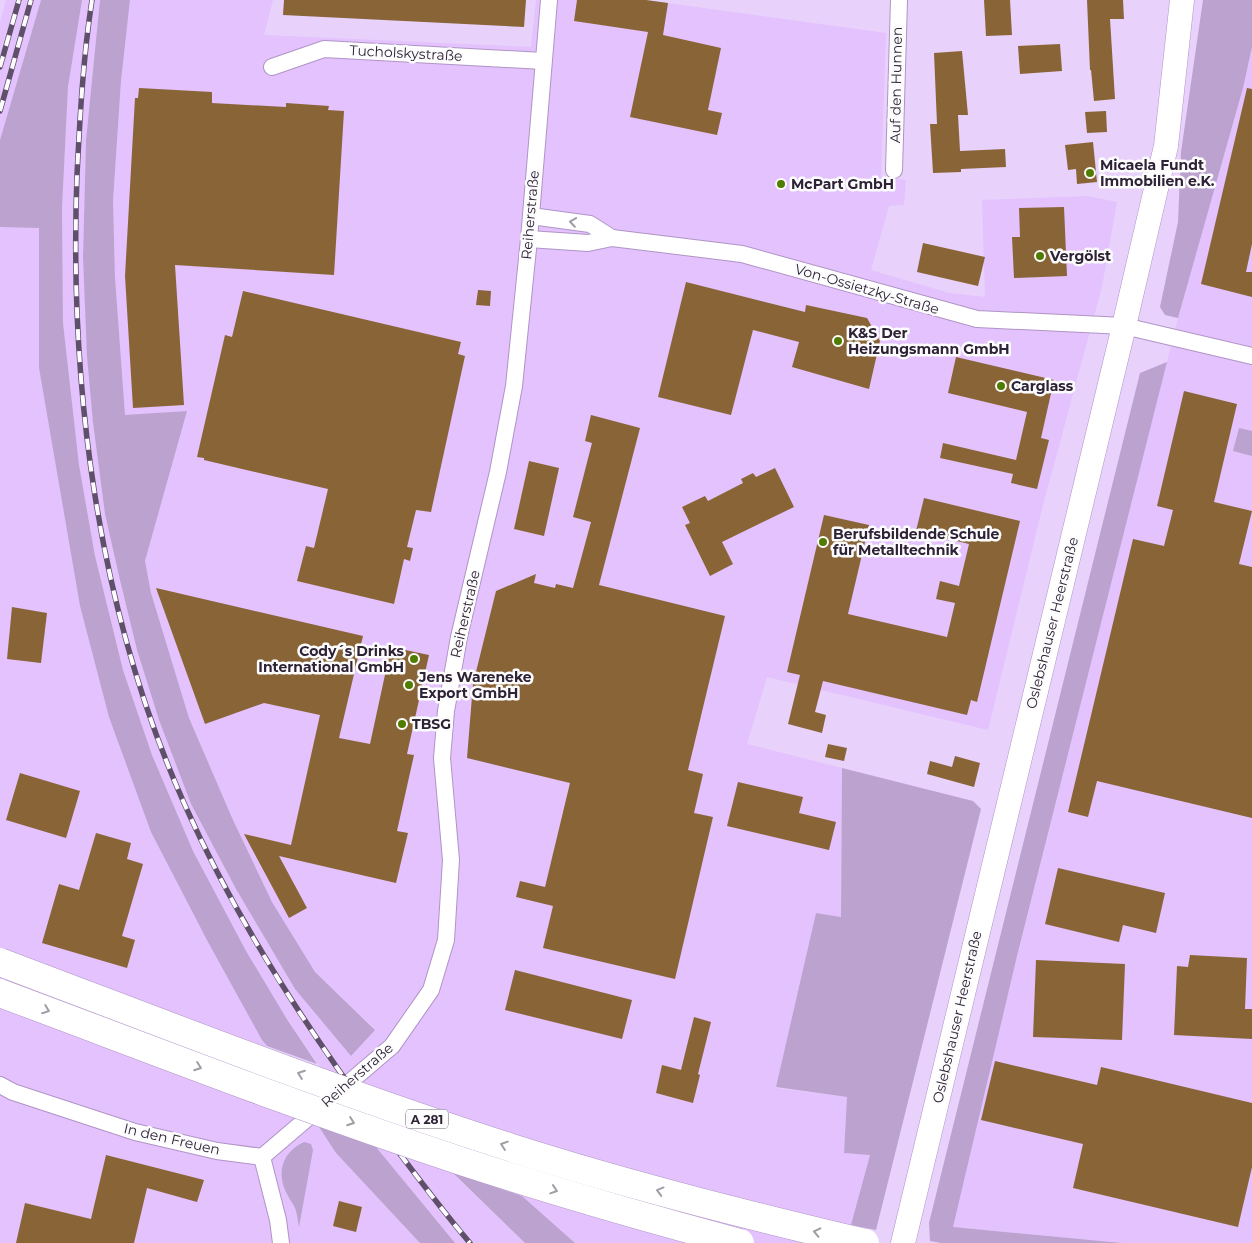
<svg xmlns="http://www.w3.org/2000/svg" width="1252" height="1243" font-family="Montserrat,sans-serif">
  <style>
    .built { fill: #e3c2fd }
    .green { fill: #bba2cf }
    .building { fill: #896437 }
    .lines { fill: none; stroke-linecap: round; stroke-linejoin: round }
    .street-casing { stroke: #b094c6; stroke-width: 18 }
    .secondary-casing { stroke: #b094c6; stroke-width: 25 }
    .street { stroke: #fff; stroke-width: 16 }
    .secondary { stroke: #fff; stroke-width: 24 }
    .rail-casing { stroke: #5f506a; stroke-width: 5.5 }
    .rail { stroke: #fcfcfc; stroke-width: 4; stroke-dasharray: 11; stroke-linecap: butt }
    .highway-bridge-casing { stroke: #b094c6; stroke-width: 29; stroke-linecap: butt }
    .highway-bridge { stroke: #fff; stroke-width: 28 }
    .oneway { stroke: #a19ca5 }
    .poi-dot { fill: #507c00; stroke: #fcfcfc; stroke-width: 2 }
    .labels { text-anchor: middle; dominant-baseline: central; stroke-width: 5; stroke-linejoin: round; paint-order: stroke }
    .shield { fill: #fcfcfc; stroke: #6c6371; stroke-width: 1 }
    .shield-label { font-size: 12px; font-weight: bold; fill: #2e2236 }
    .street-label { font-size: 14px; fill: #2e2236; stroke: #fcfcfc }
    .poi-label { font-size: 14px; font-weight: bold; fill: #2e2236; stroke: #fcfcfc; text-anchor: start }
  </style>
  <rect width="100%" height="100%" fill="#e8d1fb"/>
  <g class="built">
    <polygon points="6,0 41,0 0,140 0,22"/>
    <polygon points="82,0 100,0 86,140 83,257 93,423 105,514 137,650 159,720 191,804 236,889 295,989 375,1029 315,972 272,902 233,820 189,718 151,593 145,561 187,411 125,416 115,277 113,201 121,81 130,0 273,0 264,35 531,47 536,0 645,0 886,33 881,177 906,180 904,205 889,206 871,270 949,293 985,297 982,200 1088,196 1117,202 1102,287 1043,505 988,730 767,677 747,744 842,768 841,917 816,913 776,1088 847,1097 844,1153 870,1154 847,1243 575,1243 522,1196 454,1175 525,1243 455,1243 376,1147 288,1021 246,951 193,851 152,755 123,670 95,556 79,465 63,323 62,208 68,87"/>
    <polygon points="1252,47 1252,1243 1122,1243 952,1227 1017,956 1178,318 1243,88"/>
    <polygon points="0,227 39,227 39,368 80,606 109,717 262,1040 336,1153 420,1243 0,1243"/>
  </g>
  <g class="green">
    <polygon points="41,0 82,0 68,87 62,208 63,323 79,465 95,556 123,670 152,755 193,851 246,951 288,1021 317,1064 267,1046 262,1040 208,942 151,832 109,717 80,606 39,368 39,228 0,227 0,140"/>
    <polygon points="100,0 130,0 121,81 113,201 115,277 125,415 187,411 145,561 151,593 189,718 233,820 272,902 315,972 375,1030 351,1056 295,989 236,889 191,804 159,720 137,650 120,580 105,514 93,423 87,356 83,257 86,140"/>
    <polygon points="1203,0 1252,0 1252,47 1243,88 1178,318 1165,315 1160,307 1178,222 1181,152"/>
    <polygon points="1167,362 1017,956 953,1227 1122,1243 941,1243 930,1241 929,1223 1140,373"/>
    <polygon points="1239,428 1252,431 1252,456 1233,451"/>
    <polygon points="842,768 973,801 981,809 876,1230 851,1225 870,1155 844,1153 847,1097 776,1087 816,913 841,917"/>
    <polygon points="319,1127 376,1147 455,1243 420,1243 336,1153"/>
    <path d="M304,1142L311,1144L313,1150L299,1227C298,1221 297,1213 295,1208C293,1203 289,1199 287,1194C276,1173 282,1152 304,1142Z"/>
    <polygon points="453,1173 522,1196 575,1243 525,1243"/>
  </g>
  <g class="building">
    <polygon points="284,0 526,0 524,27 283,15"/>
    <polygon points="577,0 646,0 668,3 663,35 721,48 708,110 722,113 717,135 630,117 648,32 574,21"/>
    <polygon points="984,0 1010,0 1012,35 986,36"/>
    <polygon points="1087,0 1123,0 1124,19 1110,19 1115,99 1094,101 1091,70 1090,70"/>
    <polygon points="1060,44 1062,71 1020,74 1018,46"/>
    <polygon points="962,51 968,115 958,115 960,151 1005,149 1006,167 961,169 961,172 933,173 930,124 937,124 934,53"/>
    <polygon points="139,88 212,92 212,103 286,107 286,103 329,106 328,110 344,111 334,275 175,265 184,405 133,408 125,276 135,98 138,98"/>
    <polygon points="1247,88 1252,89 1252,244 1246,272 1252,272 1252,297 1201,284"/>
    <polygon points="1106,111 1107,132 1087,133 1085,112"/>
    <polygon points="1093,142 1097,182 1077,184 1076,169 1068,170 1065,145"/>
    <polygon points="1064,207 1067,276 1014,278 1012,237 1020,237 1019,208"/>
    <polygon points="923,243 985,257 978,286 917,272"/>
    <polygon points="686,282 805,312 806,305 867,318 880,341 869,389 792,367 799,342 753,330 731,415 658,397"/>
    <polygon points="478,290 491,291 490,306 476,305"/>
    <polygon points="243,291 461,342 458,354 465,356 431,512 416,510 407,547 413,548 410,561 404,559 394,604 297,581 306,546 314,548 328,489 204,460 204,458 197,457 225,335 232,337"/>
    <polygon points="956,357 1054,380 1041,438 1049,440 1037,489 1011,483 1013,474 940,458 943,443 1016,460 1027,412 948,393"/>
    <polygon points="1184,391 1237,404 1214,502 1252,511 1239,564 1252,567 1252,818 1097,781 1088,817 1068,812 1133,539 1164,546 1173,510 1157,506"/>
    <polygon points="591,415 640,428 599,585 725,616 688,770 703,774 694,813 713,817 675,979 543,948 553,906 516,897 520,881 545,887 570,783 467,758 473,684 496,591 536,574 534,583 555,588 556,584 573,588 591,522 573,517 592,443 585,441"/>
    <polygon points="529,461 559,468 544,536 514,529"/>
    <polygon points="775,468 794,507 722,542 733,564 710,576 685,525 690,523 682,507 705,496 708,501 743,483 741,479 753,473 756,477"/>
    <polygon points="924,498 1020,521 977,702 971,700 967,715 823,681 815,712 826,715 822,733 788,724 800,675 787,672 824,515 869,525 848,614 947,637 955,603 936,599 940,581 959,586 969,544 916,531"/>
    <polygon points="156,588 363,636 339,738 370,744 391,647 429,655 407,754 414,755 397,831 408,833 396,883 279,856 307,908 289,918 244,834 291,845 320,715 264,703 205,724"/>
    <polygon points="12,607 47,613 41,663 7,659"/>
    <polygon points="828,744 847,748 844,761 825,757"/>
    <polygon points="955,756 980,763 974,787 927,774 930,761 952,767"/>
    <polygon points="20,773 80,791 66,838 6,820"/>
    <polygon points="738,782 803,797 799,813 836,822 829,850 727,826"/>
    <polygon points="96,833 131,843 127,859 143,864 122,936 135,940 127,968 42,943 59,884 79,890"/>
    <polygon points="1058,868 1165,893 1156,933 1123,925 1119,942 1045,924"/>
    <polygon points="1190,955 1247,958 1245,1009 1252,1009 1252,1039 1174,1035 1177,966 1188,967"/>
    <polygon points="1036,960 1125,964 1122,1040 1033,1037"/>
    <polygon points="515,970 632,1000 622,1039 505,1010"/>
    <polygon points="694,1017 711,1022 698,1074 700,1075 693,1103 656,1093 662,1065 681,1070"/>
    <polygon points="995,1061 1097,1085 1101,1067 1252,1103 1252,1167 1238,1227 1073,1188 1083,1144 981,1120"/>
    <polygon points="106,1155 204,1180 197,1202 147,1188 134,1243 16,1243 25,1203 91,1219"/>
    <polygon points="339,1201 362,1207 356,1232 333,1226"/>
  </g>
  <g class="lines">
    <g class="street-casing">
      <g id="street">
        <polyline points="272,67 324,49 543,61"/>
        <polyline points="894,170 899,0"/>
        <polyline points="531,216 590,224 612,238"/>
        <polyline points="529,239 588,243 612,238 742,254 977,319 1124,326 1252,356"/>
        <polyline points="0,1085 13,1092 135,1132 217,1151 262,1157"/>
        <polyline points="262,1157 392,1046 431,990 446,940 451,860 442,758 446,711 459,637 498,472 514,386 529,239 549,0"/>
        <polyline points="262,1157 278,1220 281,1243"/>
      </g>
    </g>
    <g class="secondary-casing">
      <polyline id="secondary" points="903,1243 1124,326 1166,146 1182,0"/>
    </g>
    <use href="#street" class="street"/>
    <use href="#secondary" class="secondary"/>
    <g class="rail-casing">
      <g id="rail">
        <path d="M92,0C83,58 80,116 77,175C69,386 97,608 184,803C233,914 299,1017 371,1115C403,1158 435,1202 470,1243"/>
        <polyline points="0,67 19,0"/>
        <polyline points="0,111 31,0"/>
        <polyline points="355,1081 381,1113"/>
      </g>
    </g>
    <use href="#rail" class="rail"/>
    <g class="highway-bridge-casing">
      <g id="highway-bridge">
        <path d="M0,962C170,1026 339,1093 512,1148C628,1185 746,1215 865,1243"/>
        <path d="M0,993C153,1050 306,1110 461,1161C553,1191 646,1218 740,1243"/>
      </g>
    </g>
    <use href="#highway-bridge" class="highway-bridge"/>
  </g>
  <defs><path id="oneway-chevron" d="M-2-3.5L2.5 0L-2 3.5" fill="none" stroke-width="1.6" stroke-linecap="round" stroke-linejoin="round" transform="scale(1.25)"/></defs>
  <g class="oneway">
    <use href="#oneway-chevron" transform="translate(573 222) rotate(-172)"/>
    <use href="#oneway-chevron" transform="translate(46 1010) rotate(21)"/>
    <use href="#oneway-chevron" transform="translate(198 1067) rotate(20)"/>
    <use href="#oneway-chevron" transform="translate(301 1074) rotate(-160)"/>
    <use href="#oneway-chevron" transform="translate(351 1122) rotate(20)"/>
    <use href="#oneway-chevron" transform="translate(504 1145) rotate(-161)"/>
    <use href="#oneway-chevron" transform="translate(554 1190) rotate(18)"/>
    <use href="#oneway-chevron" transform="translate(660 1191) rotate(-165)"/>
    <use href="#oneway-chevron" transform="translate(817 1232) rotate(-167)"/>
  </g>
  <g class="poi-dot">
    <circle cx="1090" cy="173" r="5"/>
    <circle cx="781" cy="184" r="5"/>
    <circle cx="1040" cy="256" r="5"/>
    <circle cx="838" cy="341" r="5"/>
    <circle cx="1001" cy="386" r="5"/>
    <circle cx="823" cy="542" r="5"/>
    <circle cx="414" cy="659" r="5"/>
    <circle cx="409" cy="685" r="5"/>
    <circle cx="402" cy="724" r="5"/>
  </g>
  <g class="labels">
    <rect class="shield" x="406" y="1109.5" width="42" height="19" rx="4"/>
    <g class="shield-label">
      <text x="427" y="1119">A 281</text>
    </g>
    <g class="street-label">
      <text transform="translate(406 53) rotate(3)">Tucholskystraße</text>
      <text transform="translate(896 85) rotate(-89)">Auf den Hunnen</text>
      <text transform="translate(530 215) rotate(-85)">Reiherstraße</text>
      <text transform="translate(867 289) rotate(16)">Von-Ossietzky-Straße</text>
      <text transform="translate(465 614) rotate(-77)">Reiherstraße</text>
      <text transform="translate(1052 623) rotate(-76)">Oslebshauser Heerstraße</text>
      <text transform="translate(957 1017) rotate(-77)">Oslebshauser Heerstraße</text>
      <text transform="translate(357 1075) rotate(-41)">Reiherstraße</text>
      <text transform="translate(172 1139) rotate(13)">In den Freuen</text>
    </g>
    <g class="poi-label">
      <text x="1100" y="165">Micaela Fundt<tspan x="1100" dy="16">Immobilien e.K.</tspan></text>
      <text x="791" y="184">McPart GmbH</text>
      <text x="1050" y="256">Vergölst</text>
      <text x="848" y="333">K&amp;S Der<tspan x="848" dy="16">Heizungsmann GmbH</tspan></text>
      <text x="1011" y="386">Carglass</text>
      <text x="833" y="534">Berufsbildende Schule<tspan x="833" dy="16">für Metalltechnik</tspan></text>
      <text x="404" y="651" text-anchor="end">Cody´s Drinks<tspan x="404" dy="16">International GmbH</tspan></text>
      <text x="419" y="677">Jens Wareneke<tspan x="419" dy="16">Export GmbH</tspan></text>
      <text x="412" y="724">TBSG</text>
    </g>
  </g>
</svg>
